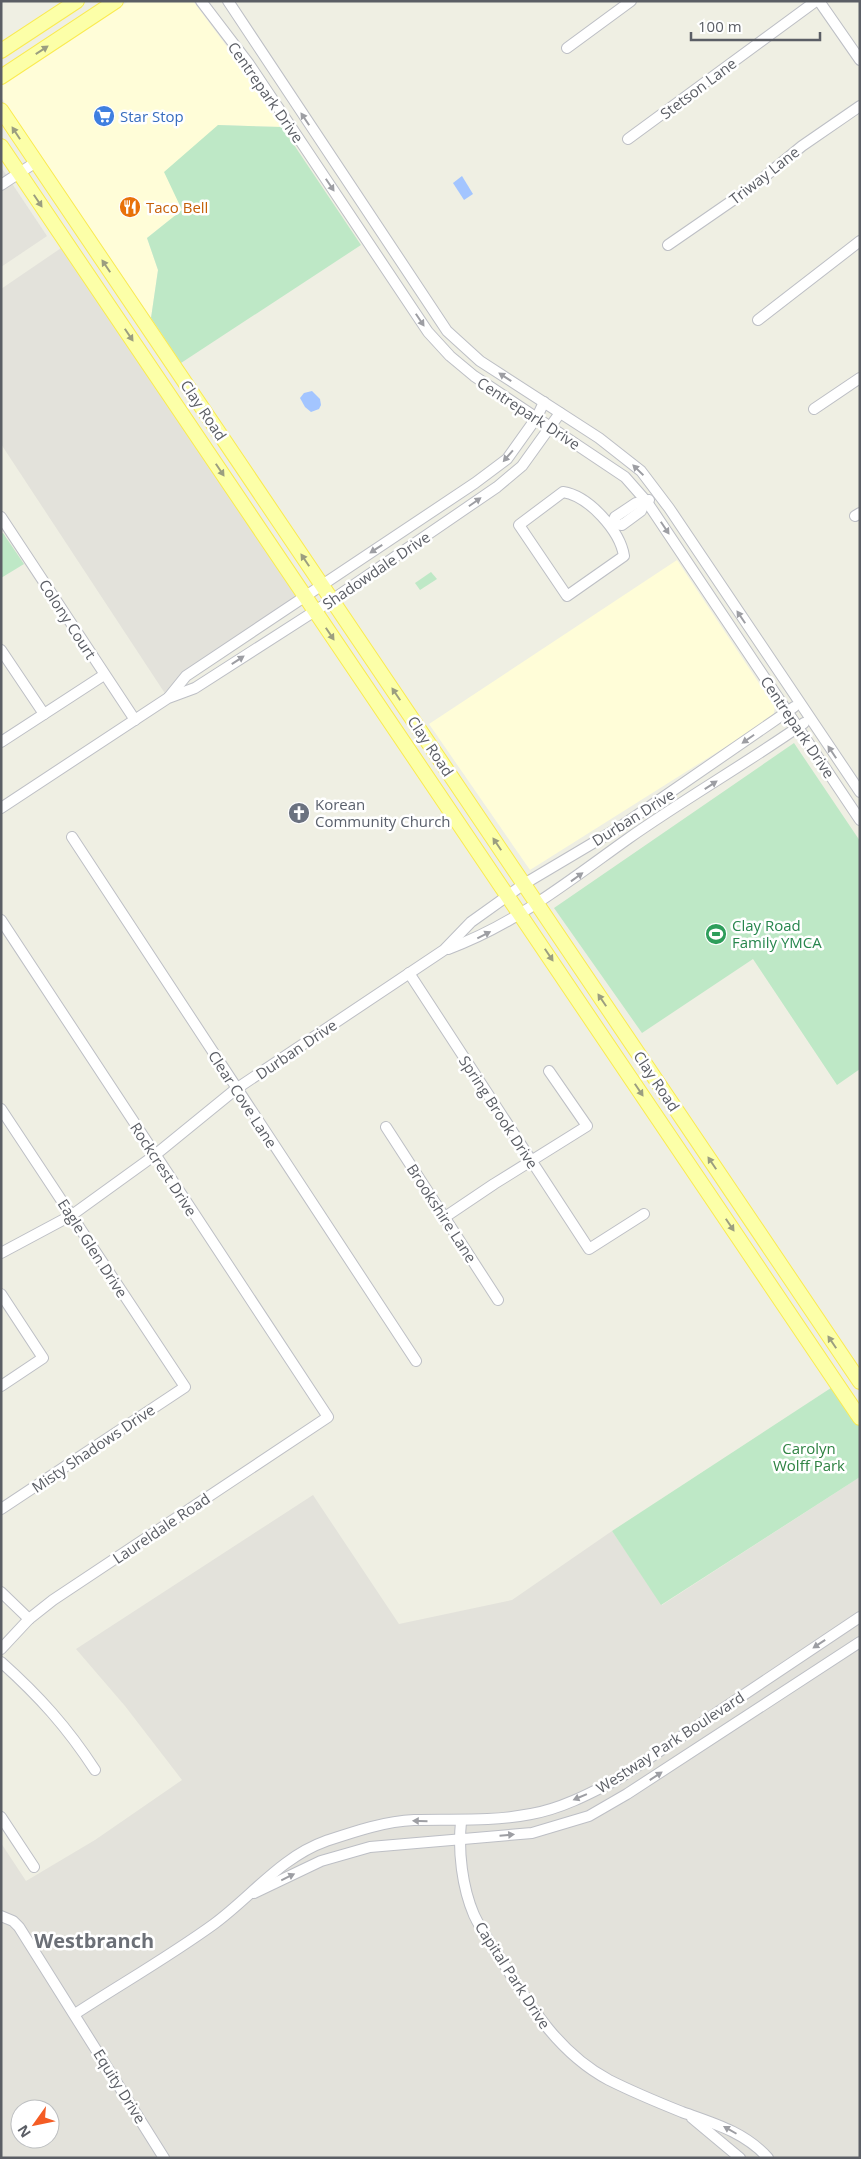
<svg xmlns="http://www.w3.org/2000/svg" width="861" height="2159" font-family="'Open Sans',sans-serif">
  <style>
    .commercial { fill: #fffdd8 }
    .industrial { fill: #e3e2db; fill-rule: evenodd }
    .green { fill: #bee8c6 }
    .water { fill: #a3c5ff }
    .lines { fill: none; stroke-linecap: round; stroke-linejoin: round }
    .minor-casing { stroke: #bdbfc5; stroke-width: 12 }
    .major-casing { stroke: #faeb51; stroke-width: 16 }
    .minor { stroke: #fff; stroke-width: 10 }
    .major { stroke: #fcffa8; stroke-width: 14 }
    .oneway { fill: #9b9e80 }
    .oneway2 { fill: #9d9ea3 }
    .labels { text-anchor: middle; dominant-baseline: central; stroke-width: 5; stroke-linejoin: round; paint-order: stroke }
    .street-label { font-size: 15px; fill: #5b5e65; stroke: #fff }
    .shop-label { font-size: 15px; fill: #366cbe; stroke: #fff; text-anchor: start }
    .food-label { font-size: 15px; fill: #c56008; stroke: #fff; text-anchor: start }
    .worship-label { font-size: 15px; fill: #5b616d; stroke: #fff; text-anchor: start }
    .leisure-label { font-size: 15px; fill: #27864d; stroke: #fff; text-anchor: start }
    .park-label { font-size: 15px; fill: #2e8242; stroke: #fff }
    .district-label { font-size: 20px; font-weight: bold; fill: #6c7077; stroke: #fff }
  </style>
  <rect width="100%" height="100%" fill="#efefe3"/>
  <g class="commercial">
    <polygon points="129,1 193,1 243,68 282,127 218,125 182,210 147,238 158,270 151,318 1,97 1,85"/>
    <polygon points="677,560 775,707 773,717 530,870 429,724"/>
  </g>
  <g class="industrial">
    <polygon points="1,167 47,236 1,267"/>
    <polygon points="67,244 305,596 186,676 168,698 1,444 1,289"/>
    <path d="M860,1477V2158H1V1843L26,1881L95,1840L182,1780L125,1706L76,1649L313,1495L399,1624L512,1600L612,1531L662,1605ZM20,2109H50V2139H20Z"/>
  </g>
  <g class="green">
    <polygon points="218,125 282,127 361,245 181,363 151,318 158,270 147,238 182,210 164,172"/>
    <polygon points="3,533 24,564 1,578 1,534"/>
    <polygon points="431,572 437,579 420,590 415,583"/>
    <polygon points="794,743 860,841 860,1069 837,1085 753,959 642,1033 554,908"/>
    <polygon points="837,1384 860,1418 860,1477 661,1605 612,1531"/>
  </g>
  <g class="water">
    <polygon points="462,176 473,194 464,200 453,183"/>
    <polygon points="312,391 320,399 321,405 319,409 311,412 305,407 300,398 304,393"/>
  </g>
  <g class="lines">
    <g class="minor-casing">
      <g id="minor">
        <polyline points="201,1 249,64 428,332 450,356 474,376 625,477 647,502 860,820"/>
        <polyline points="228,1 447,331 480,361 599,438 641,471 669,508 860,792"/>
        <polyline points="819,1 860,60"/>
        <polyline points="567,48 631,1"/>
        <polyline points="628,139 816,1"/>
        <polyline points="1,185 36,162"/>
        <polyline points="668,245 752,187 802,146 860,106"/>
        <polyline points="758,320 860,241"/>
        <polyline points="814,409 860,378"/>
        <path d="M563,492C589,496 620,531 624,556L567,596L519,525Z"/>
        <polyline points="855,516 860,513"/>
        <polyline points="1,517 135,720"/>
        <polyline points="614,524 622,525 641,511 644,504"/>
        <polyline points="611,526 615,517 636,503 644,504 649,500"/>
        <polyline points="1,650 44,714"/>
        <polyline points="169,697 186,676 475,483 507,459 537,417 544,402"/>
        <polyline points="1,742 104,675"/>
        <polyline points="1,808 168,698 195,688 332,600 497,487 522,466 560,413"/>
        <polyline points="72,837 416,1361"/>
        <polyline points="1,920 328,1417 53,1600 29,1619 1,1649"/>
        <path d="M448,949C516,924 570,880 629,838C686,798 747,763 804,723"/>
        <polyline points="409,973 589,1249 644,1214"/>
        <polyline points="1,1109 185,1387 1,1509"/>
        <polyline points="386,1127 498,1300"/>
        <polyline points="445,1217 494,1184 587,1126 549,1071"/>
        <polyline points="1,1253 72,1215 155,1155 236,1089 444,950 471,922 524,884 620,827 794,707"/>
        <polyline points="1,1294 43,1358 1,1386"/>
        <polyline points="1,1592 29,1619"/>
        <path d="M1,1662C39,1696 67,1727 95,1770"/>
        <polyline points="1,1817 34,1867"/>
        <path d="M461,1822C458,1851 462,1887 474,1915C482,1932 494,1948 504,1964C532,2009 560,2054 609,2080C633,2092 657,2102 682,2112C713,2123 745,2132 768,2158"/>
        <polyline points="254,1893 321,1861 370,1847 532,1833 589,1816 627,1794 860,1642"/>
        <polyline points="1,1916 13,1921 19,1927 164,2158"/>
        <path d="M75,2014C121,1984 170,1956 214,1924C252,1896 281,1857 326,1841C353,1832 385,1821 414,1820C455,1819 490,1822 531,1814C561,1809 591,1793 618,1779L860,1617"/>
        <polyline points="692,2118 740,2158"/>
      </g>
    </g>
    <g class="major-casing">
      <g id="major">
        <polyline points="1,51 77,1"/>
        <polyline points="1,77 116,1"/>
        <polyline points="1,110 860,1382"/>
        <polyline points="1,146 860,1418"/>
      </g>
    </g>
    <use href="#minor" class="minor"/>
    <use href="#major" class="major"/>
  </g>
  <defs><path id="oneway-solid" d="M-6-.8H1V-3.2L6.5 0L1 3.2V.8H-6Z" transform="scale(1.25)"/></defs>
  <g class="oneway">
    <use href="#oneway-solid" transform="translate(42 50) rotate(-33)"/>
    <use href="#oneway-solid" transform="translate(16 133) rotate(-123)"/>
    <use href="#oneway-solid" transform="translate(38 201) rotate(56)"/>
    <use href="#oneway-solid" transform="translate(106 266) rotate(-124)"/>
    <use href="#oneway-solid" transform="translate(129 335) rotate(56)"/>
    <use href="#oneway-solid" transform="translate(220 470) rotate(56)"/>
    <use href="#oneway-solid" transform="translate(305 560) rotate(-124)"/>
    <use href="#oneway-solid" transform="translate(330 634) rotate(56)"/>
    <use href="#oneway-solid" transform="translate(396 694) rotate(-124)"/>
    <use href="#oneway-solid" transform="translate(497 844) rotate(-124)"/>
    <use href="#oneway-solid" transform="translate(549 955) rotate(56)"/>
    <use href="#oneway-solid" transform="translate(602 1000) rotate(-124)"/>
    <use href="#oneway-solid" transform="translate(639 1090) rotate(56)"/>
    <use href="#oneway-solid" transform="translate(712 1163) rotate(-124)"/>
    <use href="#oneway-solid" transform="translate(730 1225) rotate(56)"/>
    <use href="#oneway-solid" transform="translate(832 1342) rotate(-124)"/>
  </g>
  <g class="oneway2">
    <use href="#oneway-solid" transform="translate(305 119) rotate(-124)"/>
    <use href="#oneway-solid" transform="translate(330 185) rotate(56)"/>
    <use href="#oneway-solid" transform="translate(420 320) rotate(56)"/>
    <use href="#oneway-solid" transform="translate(505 377) rotate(-147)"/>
    <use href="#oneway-solid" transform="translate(508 456) rotate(131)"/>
    <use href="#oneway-solid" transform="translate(638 470) rotate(-136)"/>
    <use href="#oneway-solid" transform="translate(475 502) rotate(-35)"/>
    <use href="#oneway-solid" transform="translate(665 528) rotate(56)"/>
    <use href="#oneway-solid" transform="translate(376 549) rotate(147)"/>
    <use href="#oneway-solid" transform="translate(741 617) rotate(-124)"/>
    <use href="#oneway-solid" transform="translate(238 660) rotate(-33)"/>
    <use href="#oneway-solid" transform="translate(748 739) rotate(145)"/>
    <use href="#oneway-solid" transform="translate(832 752) rotate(-124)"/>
    <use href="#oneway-solid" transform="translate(711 785) rotate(-33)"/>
    <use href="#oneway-solid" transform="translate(577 877) rotate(-36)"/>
    <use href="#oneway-solid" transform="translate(484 935) rotate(-27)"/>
    <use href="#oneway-solid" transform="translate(819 1644) rotate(146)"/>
    <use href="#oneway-solid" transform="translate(656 1776) rotate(-33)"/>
    <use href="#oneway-solid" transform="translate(580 1797) rotate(157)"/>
    <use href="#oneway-solid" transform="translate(420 1821) rotate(-179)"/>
    <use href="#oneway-solid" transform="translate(507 1835) rotate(-5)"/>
    <use href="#oneway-solid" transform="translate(288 1877) rotate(-26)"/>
    <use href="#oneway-solid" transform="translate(730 2130) rotate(-150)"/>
  </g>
  <defs>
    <g id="supermarket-disc" transform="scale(1.125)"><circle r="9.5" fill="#3f7fe0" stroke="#fff"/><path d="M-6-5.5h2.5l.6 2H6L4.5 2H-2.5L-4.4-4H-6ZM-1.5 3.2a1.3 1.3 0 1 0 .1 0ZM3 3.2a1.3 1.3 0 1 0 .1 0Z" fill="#fff"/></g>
    <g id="restaurant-disc" transform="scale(1.125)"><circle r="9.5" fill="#e8710a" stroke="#fff"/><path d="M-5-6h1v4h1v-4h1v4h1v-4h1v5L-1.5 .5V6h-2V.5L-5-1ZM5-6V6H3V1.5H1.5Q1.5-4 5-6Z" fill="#fff"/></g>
    <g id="church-disc" transform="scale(1.125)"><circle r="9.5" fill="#6b7280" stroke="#fff"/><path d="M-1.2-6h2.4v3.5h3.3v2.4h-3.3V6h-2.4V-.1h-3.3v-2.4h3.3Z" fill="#fff"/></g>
    <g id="stadium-disc" transform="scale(1.125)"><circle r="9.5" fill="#2e9e5b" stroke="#fff"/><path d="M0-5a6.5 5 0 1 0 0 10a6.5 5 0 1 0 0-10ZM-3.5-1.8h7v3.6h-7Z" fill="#fff"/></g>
  </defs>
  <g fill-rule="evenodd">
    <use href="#supermarket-disc" x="104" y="116"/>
    <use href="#restaurant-disc" x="130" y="207"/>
    <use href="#church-disc" x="299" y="813"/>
    <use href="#stadium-disc" x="716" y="934"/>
  </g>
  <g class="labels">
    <g class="street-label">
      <text transform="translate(698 88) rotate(-37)">Stetson Lane</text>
      <text transform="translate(266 92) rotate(55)">Centrepark Drive</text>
      <text transform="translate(764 175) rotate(-38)">Triway Lane</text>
      <text transform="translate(204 410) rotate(56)">Clay Road</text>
      <text transform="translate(529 413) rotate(33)">Centrepark Drive</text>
      <text transform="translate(376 570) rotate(-34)">Shadowdale Drive</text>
      <text transform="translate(68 619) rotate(57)">Colony Court</text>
      <text transform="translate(798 727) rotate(56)">Centrepark Drive</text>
      <text transform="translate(431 746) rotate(56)">Clay Road</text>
      <text transform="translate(633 817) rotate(-32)">Durban Drive</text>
      <text transform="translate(296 1049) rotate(-34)">Durban Drive</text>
      <text transform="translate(657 1081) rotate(56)">Clay Road</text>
      <text transform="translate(243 1099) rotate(57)">Clear Cove Lane</text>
      <text transform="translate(499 1112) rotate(57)">Spring Brook Drive</text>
      <text transform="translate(164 1169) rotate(57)">Rockcrest Drive</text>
      <text transform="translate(442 1213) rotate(57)">Brookshire Lane</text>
      <text transform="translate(93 1248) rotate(57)">Eagle Glen Drive</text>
      <text transform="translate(93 1448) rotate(-34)">Misty Shadows Drive</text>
      <text transform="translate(161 1528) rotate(-34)">Laureldale Road</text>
      <text transform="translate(670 1742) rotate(-33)">Westway Park Boulevard</text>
      <text transform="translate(513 1975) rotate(57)">Capital Park Drive</text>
      <text transform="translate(120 2086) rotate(58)">Equity Drive</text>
    </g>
    <g class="shop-label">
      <text x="120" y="116">Star Stop</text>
    </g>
    <g class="food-label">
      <text x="146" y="207">Taco Bell</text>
    </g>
    <g class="worship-label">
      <text x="315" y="804">Korean<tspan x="315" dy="17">Community Church</tspan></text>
    </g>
    <g class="leisure-label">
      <text x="732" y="925">Clay Road<tspan x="732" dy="17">Family YMCA</tspan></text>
    </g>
    <g class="park-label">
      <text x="809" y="1448">Carolyn<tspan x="809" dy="17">Wolff Park</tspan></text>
    </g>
    <g class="district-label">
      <text x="94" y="1940">Westbranch</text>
    </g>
  </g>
  <rect width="861" height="2159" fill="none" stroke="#5b5e65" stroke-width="5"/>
  <g transform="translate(35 2124) rotate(237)"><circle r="24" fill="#ffffff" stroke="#bdbfc1"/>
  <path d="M0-4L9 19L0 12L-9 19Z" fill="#f45c24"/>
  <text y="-8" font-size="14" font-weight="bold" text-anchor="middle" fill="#5b5e65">N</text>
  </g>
  <path d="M691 32v8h129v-8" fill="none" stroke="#5b5e65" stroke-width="2.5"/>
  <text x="698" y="32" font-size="15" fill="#5b5e65" stroke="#ffffff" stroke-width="4" paint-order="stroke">100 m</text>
</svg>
